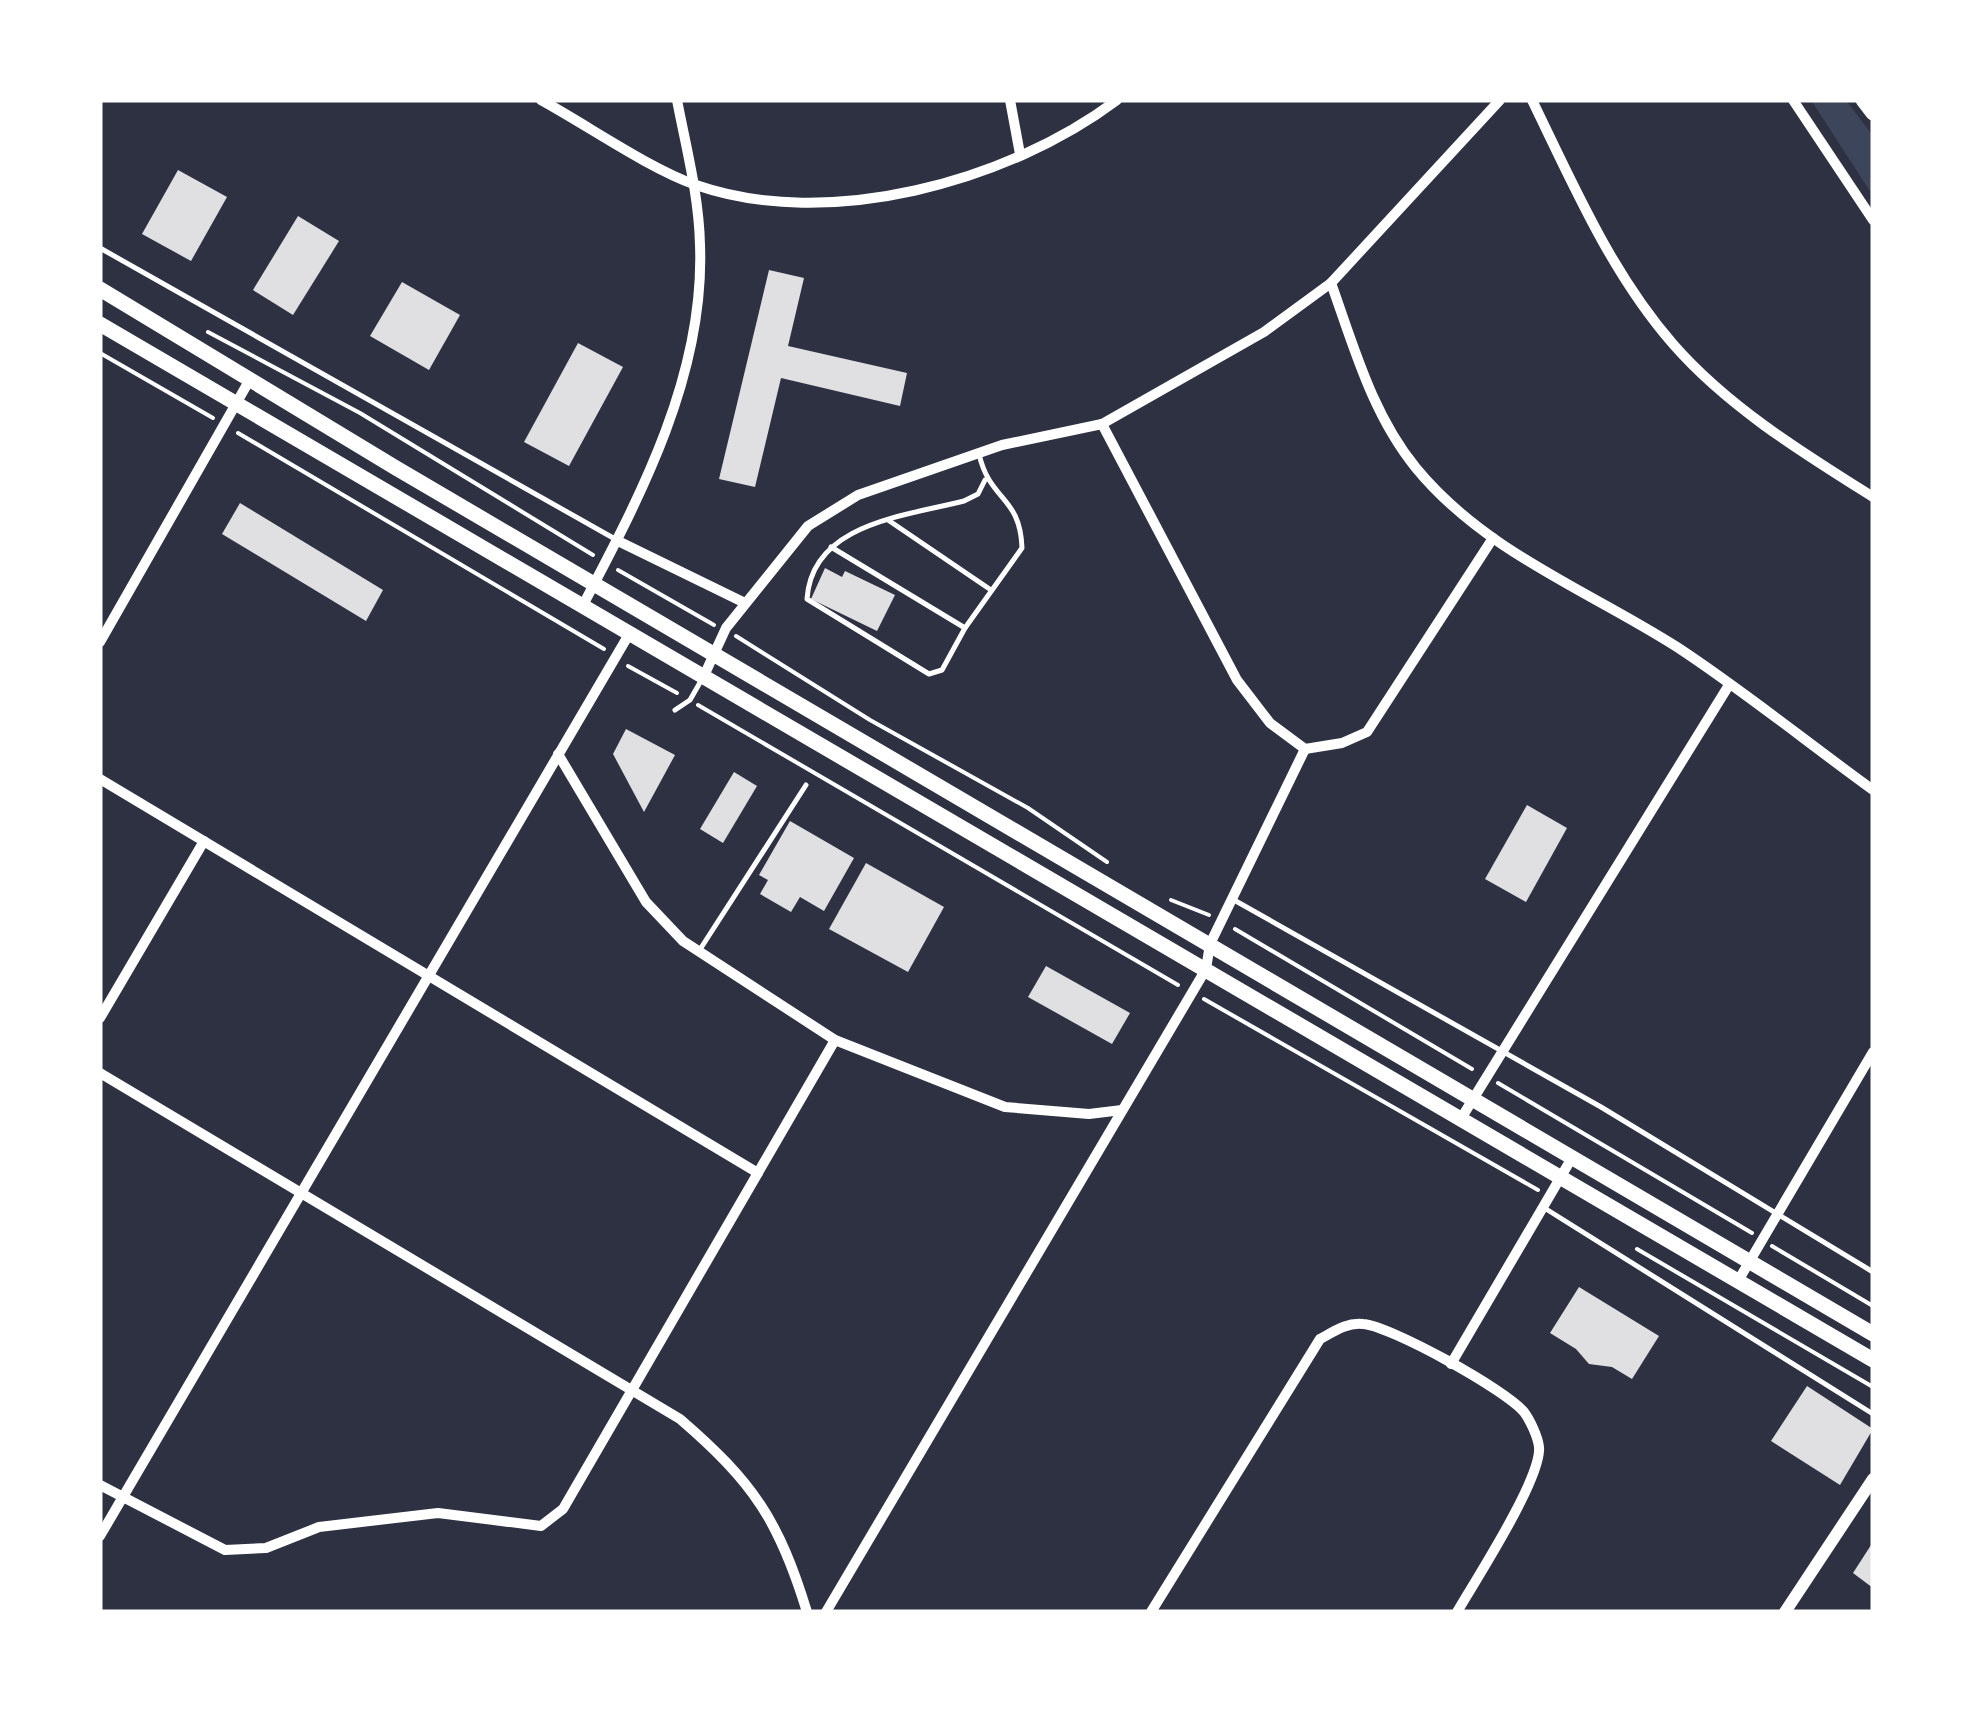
<svg xmlns="http://www.w3.org/2000/svg" width="1973" height="1712" font-family="Overpass,sans-serif">
  <style>
    .green { fill: #3c4559 }
    .building { fill: #e0e0e3 }
    .lines { fill: none; stroke-linecap: round; stroke-linejoin: round }
    .path { stroke: #fff; stroke-width: 4 }
    .service { stroke: #fff; stroke-width: 5 }
    .minor { stroke: #fff; stroke-width: 10 }
    .tertiary { stroke: #fff; stroke-width: 12 }
    .secondary { stroke: #fff; stroke-width: 15 }
  </style>
  <rect width="100%" height="100%" fill="#2d3142"/>
  <polygon class="green" points="1811,100 1846,100 1873,136 1873,196"/>
  <g class="building">
    <polygon points="178,170 227,197 191,261 142,234"/>
    <polygon points="298,216 339,241 293,315 253,290"/>
    <polygon points="769,270 804,278 788,346 907,373 900,406 781,378 755,487 719,479"/>
    <polygon points="402,282 460,315 429,370 370,336"/>
    <polygon points="578,343 623,367 569,466 524,442"/>
    <polygon points="240,503 383,590 366,621 222,534"/>
    <polygon points="825,568 842,577 845,571 895,595 877,631 811,599"/>
    <polygon points="626,729 675,755 644,812 613,754"/>
    <polygon points="734,772 757,786 723,843 700,829"/>
    <polygon points="1527,805 1567,828 1526,902 1485,879"/>
    <polygon points="790,821 854,858 824,911 800,897 791,912 760,894 768,880 759,875"/>
    <polygon points="866,863 944,907 908,972 829,929"/>
    <polygon points="1046,966 1130,1013 1112,1044 1028,997"/>
    <polygon points="1579,1287 1659,1336 1632,1379 1612,1367 1589,1364 1576,1349 1550,1333"/>
    <polygon points="1807,1386 1873,1429 1840,1485 1771,1441"/>
    <polygon points="1873,1542 1873,1588 1853,1573"/>
  </g>
  <g class="lines">
    <g class="path">
      <polyline points="208,332 360,413 593,555"/>
      <polyline points="100,353 213,418"/>
      <polyline points="238,433 604,649"/>
      <polyline points="618,570 714,625"/>
      <polyline points="736,636 870,720 1028,808 1107,862"/>
      <polyline points="628,666 677,693"/>
      <polyline points="698,705 1178,985"/>
      <polyline points="1171,900 1209,915"/>
      <polyline points="1235,929 1472,1069"/>
      <polyline points="1204,999 1538,1190"/>
      <polyline points="1498,1083 1752,1233"/>
      <polyline points="1772,1246 1873,1306"/>
      <polyline points="1637,1249 1873,1387"/>
    </g>
    <g class="service">
      <polyline points="100,248 615,539"/>
      <path d="M979,454C990,502 1020,495 1022,548L965,628L942,670L929,674L807,599C812,523 906,516 964,501L978,494L985,480"/>
      <polyline points="888,520 991,590"/>
      <polyline points="831,547 965,628"/>
      <polyline points="675,710 690,700 702,679"/>
      <polyline points="1234,900 1601,1107 1873,1272"/>
      <polyline points="699,951 806,785"/>
      <polyline points="1546,1209 1873,1414"/>
    </g>
    <g class="minor">
      <path d="M541,100C587,125 648,168 696,185C828,231 1008,182 1117,100"/>
      <polyline points="1010,100 1020,154"/>
      <path d="M1532,100C1573,184 1611,273 1673,344C1728,407 1803,453 1873,497"/>
      <polyline points="1793,100 1873,220"/>
      <path d="M1331,283C1354,347 1372,414 1416,468C1485,552 1588,590 1677,647C1744,691 1808,743 1873,790"/>
      <polyline points="1102,424 1237,680 1270,723 1305,749"/>
      <polyline points="618,541 745,603"/>
      <path d="M582,607C641,495 705,375 700,245C699,196 686,147 677,100"/>
      <polyline points="100,642 249,381"/>
      <polyline points="703,678 726,628 808,526 858,495 1002,445 1102,424 1264,332 1331,283 1500,100"/>
      <polyline points="1305,749 1342,743 1367,732 1493,538"/>
      <polyline points="558,754 646,902 683,941 835,1040 1005,1107 1089,1114 1122,1110"/>
      <polyline points="100,779 758,1173"/>
      <polyline points="100,1018 204,841"/>
      <path d="M100,1073L680,1419C753,1482 779,1520 807,1612"/>
      <polyline points="1462,1117 1729,685"/>
      <polyline points="1738,1281 1873,1052"/>
      <polyline points="1451,1364 1573,1156"/>
      <polyline points="100,1485 225,1550 266,1548 319,1527 438,1513 541,1526 563,1509 835,1040"/>
      <polyline points="100,1536 628,636"/>
      <polyline points="826,1612 1206,969 1210,944 1305,749"/>
      <path d="M1151,1612L1320,1339C1333,1332 1347,1322 1363,1324C1391,1326 1506,1390 1524,1412C1530,1420 1538,1437 1539,1447C1542,1478 1475,1581 1457,1612"/>
    </g>
    <polyline class="tertiary" points="1785,1612 1873,1479"/>
    <g class="secondary">
      <polyline points="1863,100 1873,113"/>
      <polyline points="100,289 396,468 1873,1334"/>
      <polyline points="100,324 1873,1360"/>
    </g>
  </g>
  <rect width="1973" height="1712" fill="none" stroke="#ffffff" stroke-width="205"/>
</svg>
